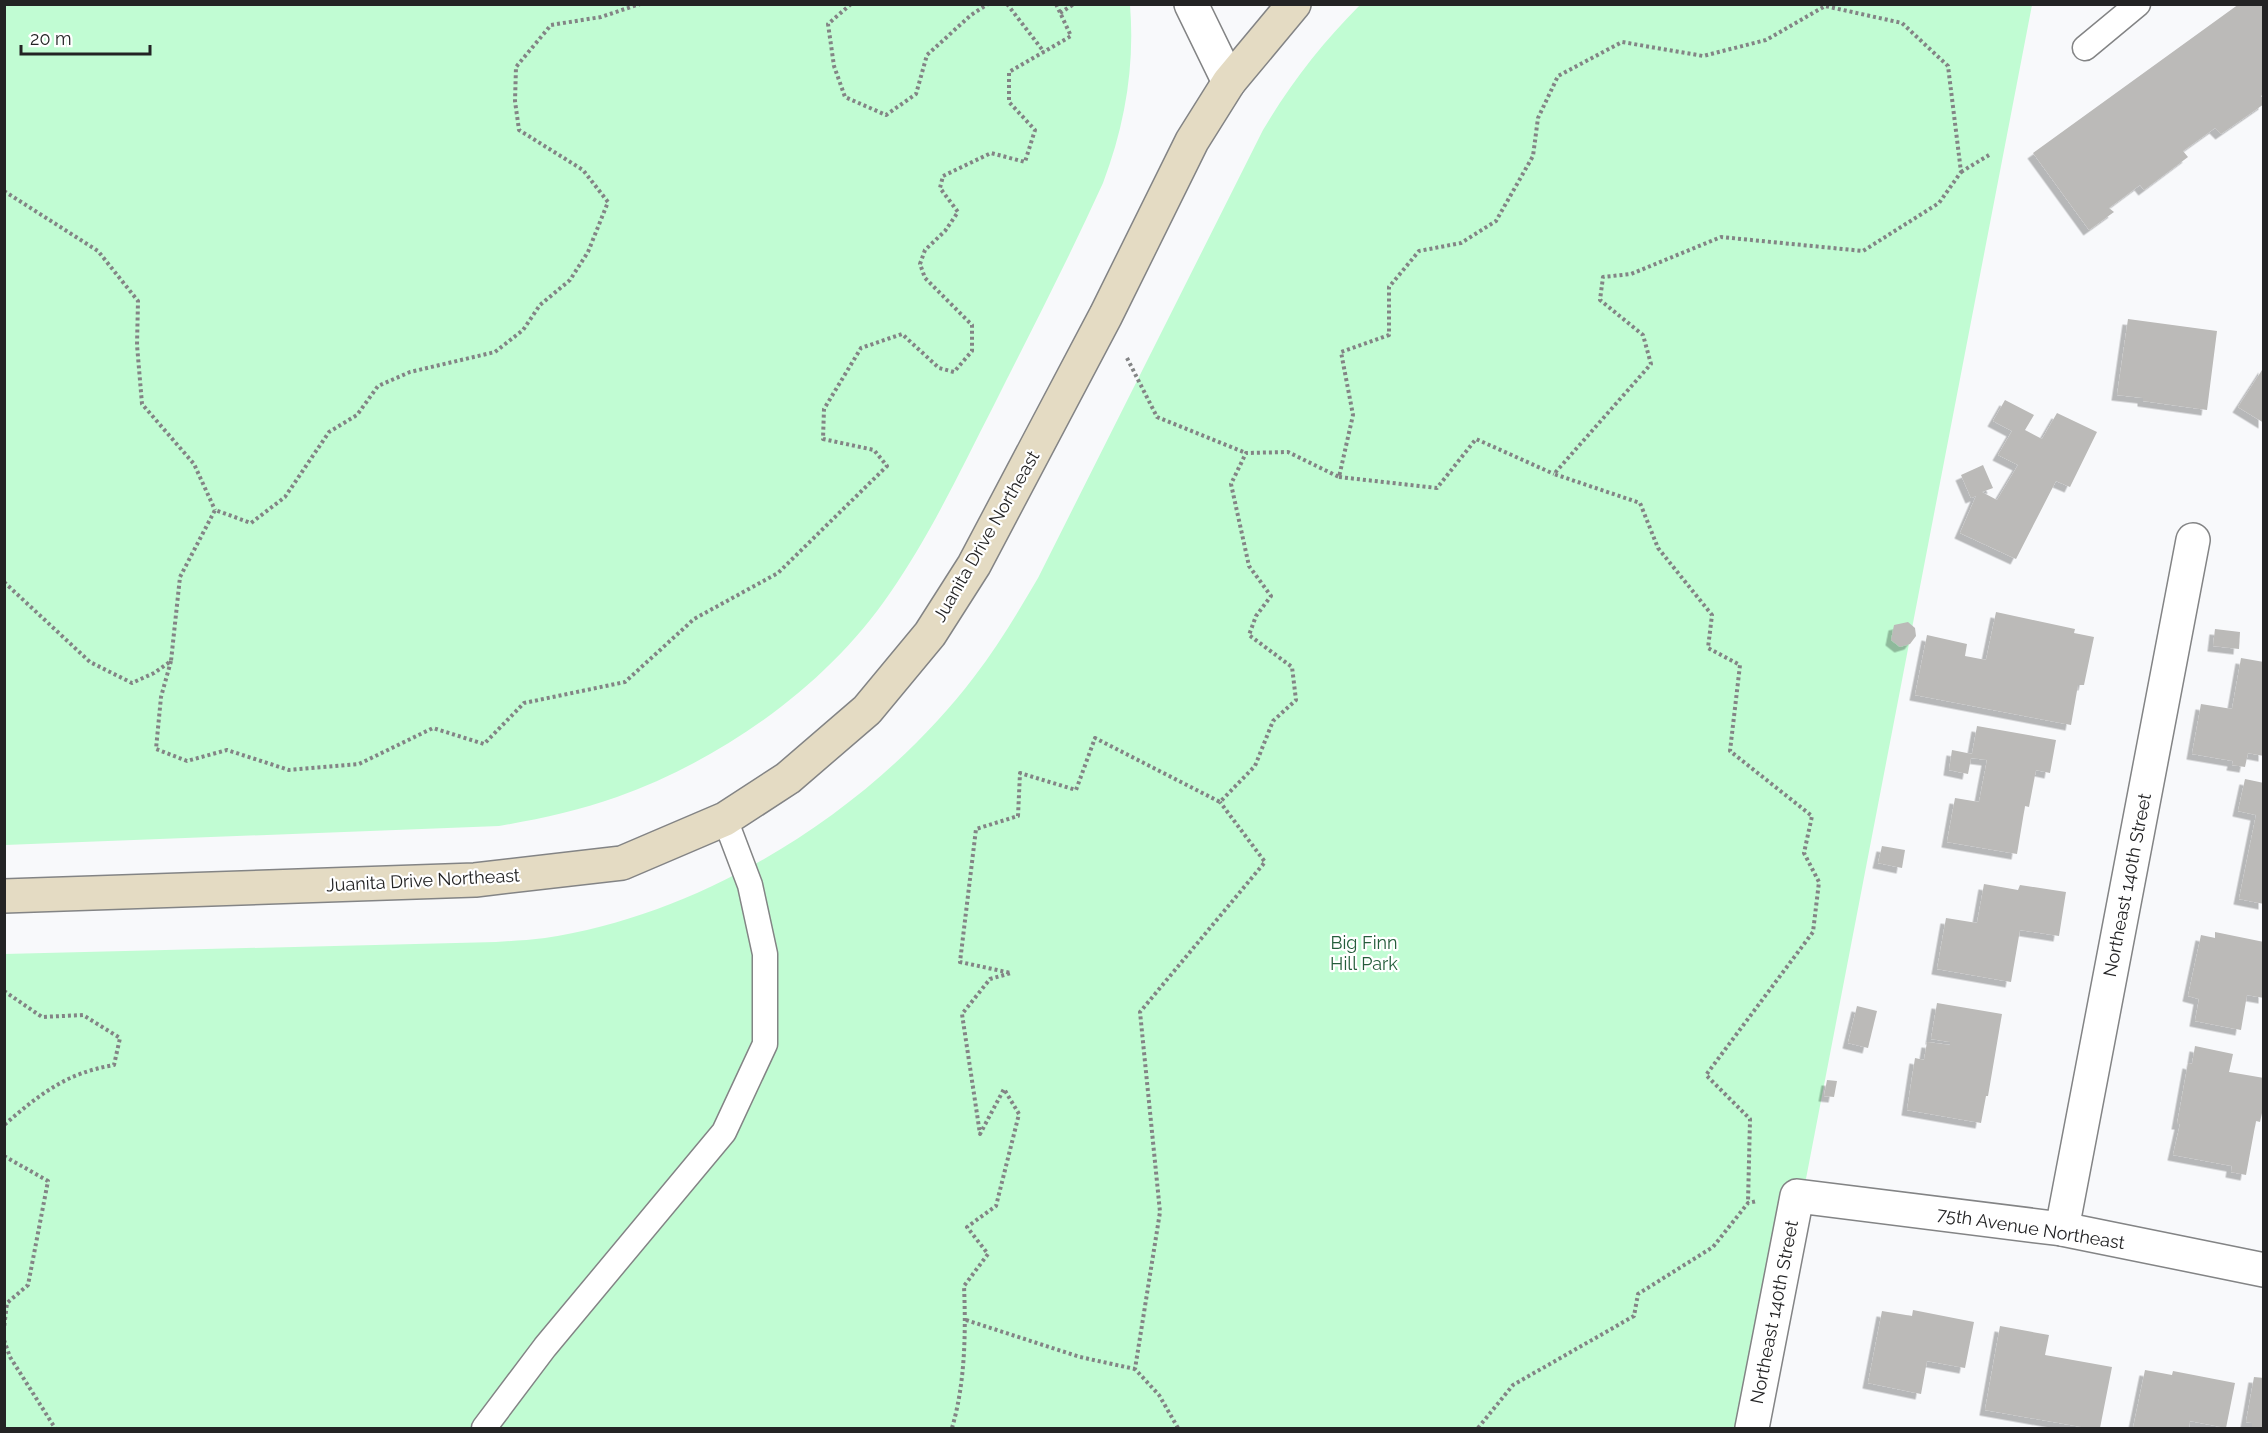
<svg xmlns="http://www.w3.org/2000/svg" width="2268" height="1433" font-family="Raleway,sans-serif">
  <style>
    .park { fill: #c1fcd3 }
    .building { fill: #bbbab8; filter: url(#shadow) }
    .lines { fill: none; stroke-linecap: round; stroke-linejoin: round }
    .lane-casing { stroke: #838485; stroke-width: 27 }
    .street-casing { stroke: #838485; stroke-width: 36 }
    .secondary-casing { stroke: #838485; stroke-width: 36 }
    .path { stroke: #838485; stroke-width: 4; stroke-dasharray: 3 3; stroke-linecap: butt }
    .lane { stroke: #fff; stroke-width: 24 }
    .street { stroke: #fff; stroke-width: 33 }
    .secondary { stroke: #e4dbc3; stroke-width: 33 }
    .labels { text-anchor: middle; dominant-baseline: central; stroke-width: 4.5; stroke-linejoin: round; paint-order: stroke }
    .street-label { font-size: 18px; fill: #232324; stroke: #fff }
    .park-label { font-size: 18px; fill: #245d3b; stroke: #fff }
  </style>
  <defs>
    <filter id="shadow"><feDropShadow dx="-5.5" dy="5.5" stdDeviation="0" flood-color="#0004"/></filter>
  </defs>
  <rect width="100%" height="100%" fill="#f8f9fb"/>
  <g class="park">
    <path d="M1130,5C1135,66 1125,125 1103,183C1069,258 1031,331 994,405C961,469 931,534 890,593C827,686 721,760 617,797C578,811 539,819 499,826L5,845V5Z"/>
    <path d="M1360,5H2032L1758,1428H5L4,954L496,942C512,941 529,940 545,938C709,914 875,807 974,677C998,646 1018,612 1038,578L1263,130C1290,84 1323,42 1360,5Z"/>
  </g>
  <g class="building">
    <polygon points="2239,4 2264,4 2264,94 2261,96 2264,99 2264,104 2221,134 2215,128 2183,151 2188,157 2144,190 2140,185 2109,208 2114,212 2089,230 2033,153"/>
    <polygon points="2128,319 2217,331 2207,410 2143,401 2143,398 2117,395"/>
    <polygon points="2264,367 2264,423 2238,407"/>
    <polygon points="2005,400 2034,415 2025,430 2042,439 2057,413 2097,432 2070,487 2056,481 2016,559 1960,533 1976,496 1971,498 1961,475 1983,465 1993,488 1982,492 1997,500 2018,465 1998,455 2012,431 1993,421"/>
    <polygon points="1996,612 2075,629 2074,633 2094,637 2084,685 2078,685 2071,725 1915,695 1927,635 1967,644 1965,656 1986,660"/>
    <polygon points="1908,622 1915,628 1916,636 1910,644 1900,647 1891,640 1894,625"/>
    <polygon points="2215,629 2240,632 2239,649 2213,646"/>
    <polygon points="2241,658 2264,662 2264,756 2248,753 2245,767 2232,765 2233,761 2192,754 2201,704 2232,709"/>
    <polygon points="1977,726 2056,740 2050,773 2036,770 2029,807 2025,806 2017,854 1947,842 1955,798 1979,802 1987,760 1971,758 1968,774 1949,770 1952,750 1972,754"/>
    <polygon points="2245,779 2264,783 2264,904 2239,899 2256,815 2238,811"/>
    <polygon points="1882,846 1905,850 1902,868 1878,863"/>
    <polygon points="1984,884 2018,890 2020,885 2066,892 2059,936 2020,930 2011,982 1937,969 1946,918 1977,923"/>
    <polygon points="2215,932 2264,942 2264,998 2247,995 2241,1030 2195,1021 2199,999 2188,996 2201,935 2215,938"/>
    <polygon points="1937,1003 2002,1014 1988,1096 1986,1096 1981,1123 1907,1110 1915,1058 1924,1060 1927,1042 1950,1045 1950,1042 1931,1039"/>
    <polygon points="1857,1006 1877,1011 1868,1048 1848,1043"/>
    <polygon points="2195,1046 2233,1054 2229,1072 2264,1078 2264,1104 2260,1122 2256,1121 2246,1175 2231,1172 2232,1166 2173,1155 2180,1124 2177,1124 2188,1063 2192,1064"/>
    <polygon points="1827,1080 1837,1081 1834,1097 1824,1096"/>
    <polygon points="1913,1310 1974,1322 1965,1368 1927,1361 1921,1394 1868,1383 1882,1311 1912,1316"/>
    <polygon points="2000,1326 2049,1335 2045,1355 2112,1367 2100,1428 2087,1428 1985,1410"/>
    <polygon points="2145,1370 2172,1375 2173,1371 2235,1383 2226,1428 2190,1421 2189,1428 2133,1428"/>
    <polygon points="2254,1377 2264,1378 2264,1428 2252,1428 2252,1423 2246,1422"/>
  </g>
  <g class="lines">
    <g class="lane-casing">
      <g id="lane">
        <polyline points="2085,48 2138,4"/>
        <polyline points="484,1428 545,1347 724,1132 765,1044 765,954 750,885 725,819"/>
      </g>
    </g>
    <g class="street-casing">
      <g id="street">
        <polyline points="1191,4 1229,82"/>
        <polyline points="2062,1229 2193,540"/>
        <polyline points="1752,1428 1797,1196 2062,1229 2264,1270"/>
      </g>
    </g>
    <g class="secondary-casing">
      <polyline id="secondary" points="4,896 475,880 622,863 725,819 788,778 867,710 930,634 974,565 1106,315 1192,141 1229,82 1294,4"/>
    </g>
    <g class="path">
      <polyline points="851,4 828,24 834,66 845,97 886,115 916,94 927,55 971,15 988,4"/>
      <polyline points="1007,4 1044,52"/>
      <polyline points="1060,13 1074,4"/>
      <polyline points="1961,172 1989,155"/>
      <polyline points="4,191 98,251 138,301 137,345 142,404 194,464 215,510"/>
      <polyline points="1127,358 1157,417 1246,453"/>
      <polyline points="1339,477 1437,488 1476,439 1554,474"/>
      <polyline points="4,582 90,662 132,683 154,673 171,661 180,577 215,510 251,523 285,497 329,432 357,415 378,386 410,372 495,352 523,330 540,305 570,280 588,252 608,202 583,170 519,130 515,101 516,67 551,25 601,17 640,4"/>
      <polyline points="171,661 161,697 156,749 187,761 227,750 289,770 359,764 433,728 484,744 524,703 625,682 694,619 778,573 887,466 874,450 823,439 824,409 861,348 902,334 939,368 954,372 972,351 972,325 925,278 920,264 925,250 945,231 958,212 940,188 943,176 991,153 1025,162 1035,130 1009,102 1009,72 1071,36 1056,4"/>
      <path d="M4,991L42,1017L83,1015L120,1038L114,1065C66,1073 40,1094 4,1125"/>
      <polyline points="4,1156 48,1181 28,1285 7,1303 4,1328"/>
      <polyline points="966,1320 1080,1357 1135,1369"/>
      <polyline points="4,1340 10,1357 55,1428"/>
      <path d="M952,1428C965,1384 966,1333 964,1286L988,1254L967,1227L996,1206L1019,1114L1004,1089L980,1134L962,1014L990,979L1011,973L960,962L976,829L1018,816L1020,773L1076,790L1095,738L1220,802L1255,766L1273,721L1296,700L1292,667L1249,635L1256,616L1271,596L1249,566L1231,484L1246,453L1288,452L1339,477L1353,415L1341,352L1389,335V287L1419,251L1461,243L1496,221L1533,156L1538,118L1558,76L1622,42L1703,56L1766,40L1825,6L1902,23L1948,66L1961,172L1939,203L1863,251L1721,237L1631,274L1603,277L1600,300L1643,335L1651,364L1554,474L1640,503L1658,548L1712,615L1708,648L1740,665L1730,751L1812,816L1804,853L1819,882L1813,932L1706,1075L1750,1119L1748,1203"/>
      <polyline points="1178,1428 1159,1395 1135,1369 1160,1212 1140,1012 1265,862 1220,802"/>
      <polyline points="1478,1428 1513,1385 1634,1316 1638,1294 1713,1247 1748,1203 1757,1201"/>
    </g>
    <use href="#lane" class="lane"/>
    <use href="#street" class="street"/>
    <use href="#secondary" class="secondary"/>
  </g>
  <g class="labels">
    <g class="street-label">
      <text transform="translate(986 536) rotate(-60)">Juanita Drive Northeast</text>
      <text transform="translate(423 880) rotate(-3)">Juanita Drive Northeast</text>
      <text transform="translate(2127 885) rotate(-79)">Northeast 140th Street</text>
      <text transform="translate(2031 1228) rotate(9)">75th Avenue Northeast</text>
      <text transform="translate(1774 1312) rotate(-79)">Northeast 140th Street</text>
    </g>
    <g class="park-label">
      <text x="1364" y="942">Big Finn<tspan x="1364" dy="21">Hill Park</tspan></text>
    </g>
  </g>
  <rect width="2268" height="1433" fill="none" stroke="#232324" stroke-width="12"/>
  <path d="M21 45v9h129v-9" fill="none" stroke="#232324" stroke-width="3"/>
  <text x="30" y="45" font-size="18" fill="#232324" stroke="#ffffff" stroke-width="4.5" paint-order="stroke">20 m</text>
</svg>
